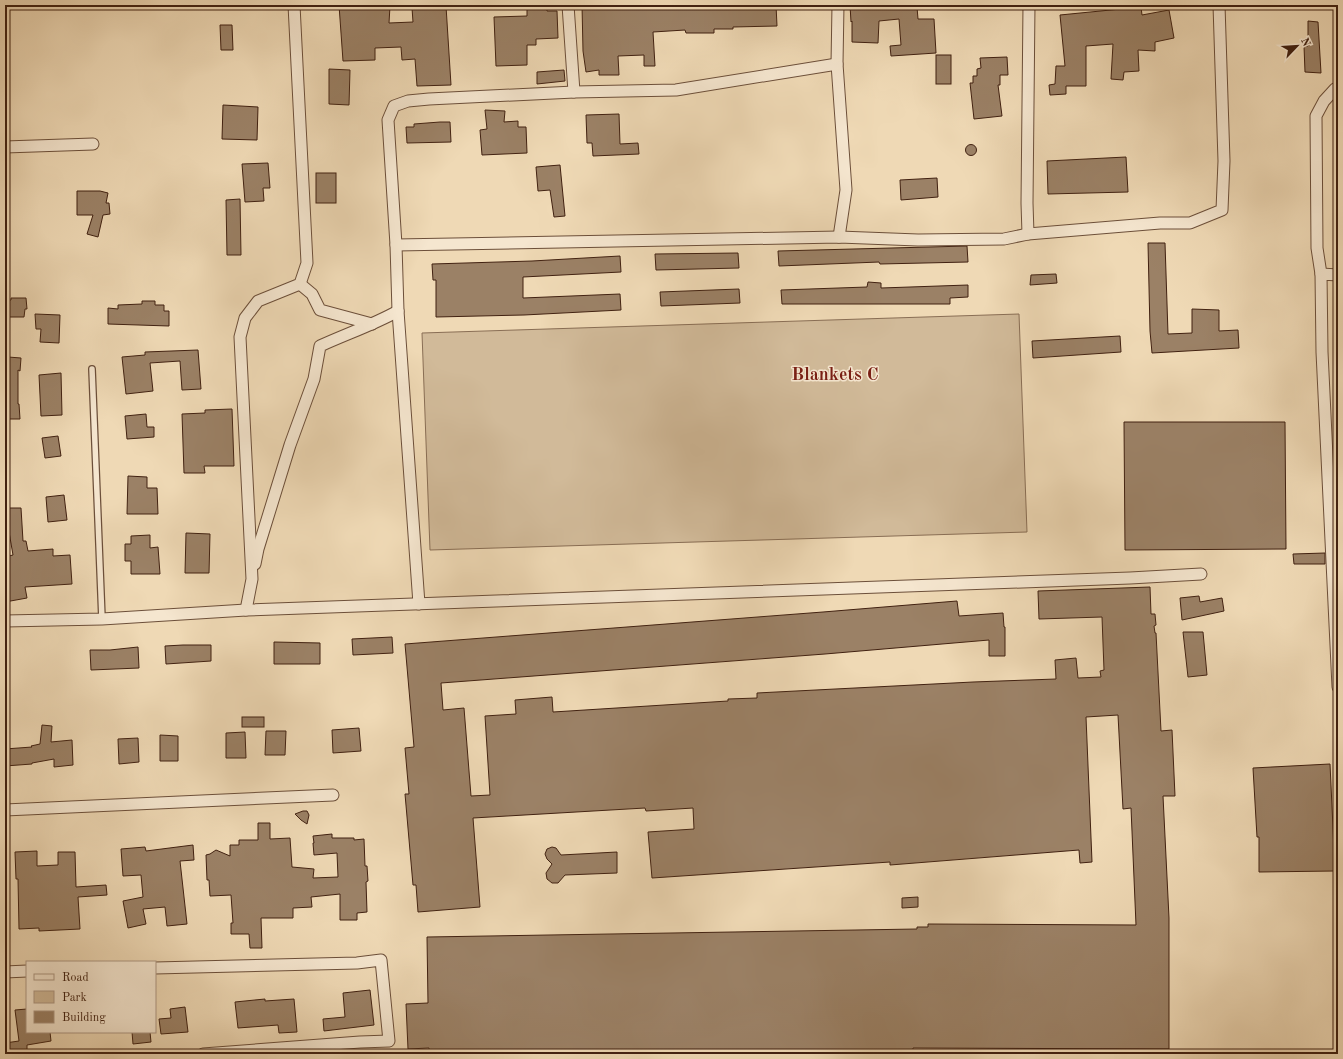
<svg xmlns="http://www.w3.org/2000/svg" width="1343" height="1059" font-family="'Old Standard TT',serif">
  <style>
    .green { fill: #d1ba99; stroke: #896e55 }
    .building { fill: #9b8166; stroke: #412111 }
    .lines { fill: none; stroke-linecap: round; stroke-linejoin: round }
    .lane-casing { stroke: #6c4f3a; stroke-width: 8 }
    .street-casing { stroke: #6c4f3a; stroke-width: 13 }
    .lane { stroke: #f5e6cf; stroke-width: 5.5 }
    .street { stroke: #f5e6cf; stroke-width: 11 }
    .labels { text-anchor: middle; dominant-baseline: central; stroke-width: 3; stroke-linejoin: round; paint-order: stroke }
    .quarter-label { font-size: 18px; font-weight: bold; fill: #7a1f14; stroke: #f5e6cf }
  </style>
  <rect width="100%" height="100%" fill="#efd9b5"/>
  <filter id="stains"><feTurbulence type="fractalNoise" baseFrequency=".005" numOctaves="4"/><feColorMatrix values="0 0 0 0 .2 0 0 0 0 .09 0 0 0 0 .02 0 0 0 .5 -.17"/></filter>
  <radialGradient id="worn" r=".72"><stop offset=".6" stop-color="#630" stop-opacity="0"/><stop offset="1" stop-color="#630" stop-opacity=".3"/></radialGradient>
  <polygon class="green" points="1019,314 1027,532 430,550 422,333"/>
  <g class="building">
    <polygon points="339,5 390,6 389,23 413,22 412,8 446,6 451,85 417,86 415,59 402,60 401,47 375,48 375,60 343,61"/>
    <polygon points="527,5 547,5 547,11 557,11 558,38 536,39 536,45 527,45 527,65 496,66 494,17 527,16"/>
    <polygon points="582,5 640,5 640,7 663,6 663,7 698,5 776,5 777,26 733,27 733,29 714,29 714,33 686,33 685,30 653,32 655,66 644,66 644,55 618,56 619,75 599,75 599,70 586,72 583,51"/>
    <polygon points="850,5 877,5 877,9 917,7 918,19 934,19 936,53 891,56 890,46 901,45 899,19 879,21 878,43 852,42 852,21 851,22"/>
    <polygon points="1141,7 1142,15 1169,10 1174,38 1155,42 1155,51 1138,50 1139,71 1124,72 1123,80 1111,79 1113,44 1086,46 1086,86 1066,86 1066,94 1050,95 1049,85 1055,84 1056,66 1065,66 1060,15"/>
    <polygon points="1308,21 1318,22 1321,73 1305,72 1304,46 1308,46"/>
    <polygon points="220,25 232,25 233,50 221,50"/>
    <rect x="936" y="55" width="15" height="29"/>
    <polygon points="1007,57 1008,75 1000,75 1000,85 998,85 1002,116 974,119 970,83 973,83 973,76 977,76 977,69 981,68 980,58"/>
    <polygon points="329,69 350,70 349,105 329,104"/>
    <polygon points="564,70 565,81 537,84 537,72"/>
    <polygon points="223,105 258,107 257,140 222,139"/>
    <polygon points="485,110 505,111 504,122 518,121 518,127 526,127 527,153 482,155 480,130 487,129"/>
    <polygon points="619,114 620,144 638,143 639,154 593,156 592,143 587,143 586,115"/>
    <polygon points="440,122 450,122 451,142 407,143 406,127 414,127 414,124"/>
    <circle cx="971" cy="150" r="5.5"/>
    <polygon points="1126,157 1128,192 1048,194 1047,161"/>
    <polygon points="268,163 270,188 263,188 264,201 245,202 242,164"/>
    <polygon points="560,165 565,216 554,217 550,190 538,191 536,167"/>
    <rect x="316" y="173" width="20" height="30"/>
    <polygon points="937,178 938,197 901,200 900,180"/>
    <polygon points="77,191 100,191 108,193 106,203 109,203 110,214 103,215 98,237 87,234 93,215 77,215"/>
    <polygon points="240,199 241,255 227,255 226,200"/>
    <polygon points="1148,243 1165,243 1168,334 1192,333 1192,309 1219,310 1219,331 1238,330 1239,348 1152,353 1150,331"/>
    <polygon points="967,246 968,262 880,264 879,262 779,266 778,251"/>
    <polygon points="738,253 739,268 656,270 655,254"/>
    <polygon points="620,256 621,272 523,277 523,298 620,294 621,310 524,315 436,317 436,280 433,280 432,264 532,261"/>
    <polygon points="1056,274 1057,283 1030,285 1031,275"/>
    <polygon points="868,282 881,283 881,288 968,285 968,297 950,298 950,304 782,304 781,290 867,287"/>
    <polygon points="739,289 740,303 661,306 660,292"/>
    <polygon points="11,298 26,298 27,309 25,309 24,317 5,317 5,301 11,300"/>
    <polygon points="142,301 155,301 155,305 164,305 164,311 169,311 169,326 108,324 108,308 118,309 118,305 142,304"/>
    <polygon points="35,314 60,315 59,343 40,342 41,329 36,329"/>
    <polygon points="1120,336 1121,352 1033,358 1032,341"/>
    <polygon points="198,350 201,389 182,390 180,361 150,363 153,391 126,394 122,357 145,355 145,352"/>
    <polygon points="8,357 21,358 20,371 18,370 18,404 19,404 20,419 5,419 5,366 7,366"/>
    <polygon points="61,373 62,415 41,416 39,375"/>
    <polygon points="232,409 234,466 204,466 205,473 184,473 182,414 205,413 205,410"/>
    <polygon points="146,414 147,427 154,427 154,437 127,439 125,416"/>
    <polygon points="1124,422 1285,422 1286,549 1125,550"/>
    <polygon points="58,436 61,456 45,458 42,438"/>
    <polygon points="128,476 147,477 147,488 157,488 158,514 127,514"/>
    <polygon points="64,495 67,520 48,522 46,497"/>
    <polygon points="5,508 21,508 23,541 26,541 28,551 53,549 53,556 70,555 72,584 25,587 27,598 5,602 5,557 13,555 8,526 5,526"/>
    <polygon points="186,533 210,534 209,573 185,573"/>
    <polygon points="150,535 150,548 158,547 160,574 131,574 131,561 125,561 125,544 131,544 131,536"/>
    <polygon points="1325,553 1325,564 1294,564 1293,554"/>
    <polygon points="1150,587 1151,614 1155,614 1156,625 1154,626 1155,633 1156,633 1161,731 1172,730 1175,796 1163,796 1169,918 1169,1049 913,1048 913,1050 653,1054 429,1054 429,1048 408,1049 406,1004 428,1003 427,937 917,929 917,927 928,927 928,924 1136,925 1131,808 1123,809 1118,715 1086,717 1092,862 1080,863 1079,850 890,865 890,862 652,878 648,832 694,829 693,808 646,811 645,808 473,818 480,907 418,912 416,885 413,885 405,794 409,794 405,748 414,747 405,644 823,612 957,601 959,616 1003,613 1004,627 1005,627 1005,656 989,656 989,640 825,654 441,683 443,710 464,708 471,796 490,795 485,716 516,714 515,700 552,697 553,712 728,701 728,699 757,698 757,693 973,682 1056,679 1055,660 1076,658 1078,678 1101,677 1100,671 1104,670 1102,617 1039,619 1038,591"/>
    <polygon points="1199,596 1200,602 1222,598 1224,611 1182,620 1180,598"/>
    <polygon points="1183,632 1203,632 1207,675 1188,677"/>
    <polygon points="392,637 393,653 353,655 352,639"/>
    <polygon points="274,642 320,643 320,664 274,664"/>
    <polygon points="183,645 211,645 211,661 166,664 165,646"/>
    <polygon points="138,647 139,668 91,670 90,650 110,650"/>
    <rect x="242" y="717" width="22" height="10"/>
    <polygon points="42,725 52,726 51,742 72,740 73,765 54,767 54,759 32,763 32,764 5,766 5,749 32,747 31,746 40,744"/>
    <polygon points="359,728 361,751 333,753 332,730"/>
    <polygon points="266,731 286,731 285,755 265,755"/>
    <polygon points="245,732 246,758 226,758 226,733"/>
    <polygon points="160,735 178,736 178,761 160,761"/>
    <polygon points="138,738 139,762 119,764 118,739"/>
    <polygon points="1330,764 1335,871 1259,872 1259,837 1257,837 1253,768"/>
    <polygon points="303,811 307,811 309,815 307,824 301,820 295,814"/>
    <polygon points="258,823 270,823 270,839 290,838 292,867 314,869 313,878 338,877 337,853 314,855 313,843 314,843 313,836 332,834 332,838 354,838 354,840 364,839 365,866 367,866 368,881 366,882 367,912 357,913 357,920 340,920 340,894 311,897 312,907 293,908 293,918 261,918 262,948 250,948 249,934 231,934 231,923 233,923 231,895 210,896 209,880 207,880 206,855 210,854 216,850 230,856 230,845 239,845 239,840 258,840"/>
    <polygon points="193,845 194,860 180,861 187,924 167,926 165,907 143,909 146,924 128,928 123,901 143,897 141,875 123,876 121,849 145,847 146,851"/>
    <polygon points="552,847 556,848 561,855 617,852 617,873 565,875 558,883 552,883 547,879 546,873 552,864 547,859 545,854 547,849"/>
    <polygon points="37,851 37,866 58,865 58,852 75,852 76,887 106,885 107,895 78,897 80,929 39,931 39,928 19,929 18,879 16,879 15,852"/>
    <polygon points="918,897 918,907 902,908 902,898"/>
    <polygon points="370,990 374,1025 324,1031 323,1019 345,1017 343,993"/>
    <polygon points="265,999 265,1001 294,999 297,1032 279,1033 278,1025 238,1028 235,1002"/>
    <polygon points="185,1007 188,1032 161,1034 159,1019 171,1018 170,1009"/>
    <polygon points="27,1009 27,1032 50,1032 51,1041 27,1045 27,1053 5,1054 5,1043 19,1041 15,1010"/>
    <polygon points="132,1032 150,1032 151,1042 133,1044"/>
  </g>
  <g class="lines">
    <g class="lane-casing">
      <polyline id="lane" points="92,369 102,619"/>
    </g>
    <g class="street-casing">
      <g id="street">
        <polyline points="568,5 574,92"/>
        <polyline points="838,5 837,64 846,190 839,237"/>
        <polyline points="5,147 93,144"/>
        <polyline points="1028,234 1027,203 1029,5"/>
        <polyline points="396,245 839,237 918,240 1004,239 1028,234 1160,223 1190,223 1222,210 1224,161 1219,5"/>
        <polyline points="1321,274 1317,248 1316,116 1324,101 1335,89 1338,88"/>
        <polyline points="1338,275 1321,274 1322,352 1338,687"/>
        <polyline points="300,284 312,294 320,310 372,324"/>
        <path d="M255,564L258,549L290,445L314,379L320,346C346,334 373,325 398,311"/>
        <polyline points="419,604 398,311 396,245 388,120 394,106 408,101 429,99 574,92 676,90 837,64"/>
        <polyline points="246,610 252,579 240,337 245,318 258,301 300,284 307,263 294,5"/>
        <polyline points="5,621 102,619 246,610 1130,578 1201,574"/>
        <polyline points="5,810 333,795"/>
        <polyline points="155,968 357,963 381,960 389,1041 360,1042 203,1054"/>
        <polyline points="5,972 27,971"/>
      </g>
    </g>
    <use href="#lane" class="lane"/>
    <use href="#street" class="street"/>
  </g>
  <g class="labels">
    <g class="quarter-label">
      <text x="835" y="375">Blankets C</text>
    </g>
  </g>
  <rect width="1343" height="1059" fill="none" stroke="#efd9b5" stroke-width="20"/>
  <rect x="6" y="6" width="1331" height="1047" fill="none" stroke="#412111" stroke-width="2"/>
  <rect x="10" y="10" width="1323" height="1039" fill="none" stroke="#412111"/>
  <rect x="26" y="961" width="130" height="72" fill="#f5e6cf" stroke="#ad9783"/>
  <rect x="34" y="974" width="20" height="6" fill="#f5e6cf" stroke="#ad9783"/>
  <text x="62" y="981" font-size="12" fill="#412111">Road</text>
  <rect x="34" y="991" width="20" height="12" fill="#d1ba99" stroke="#ad9783"/>
  <text x="62" y="1001" font-size="12" fill="#412111">Park</text>
  <rect x="34" y="1011" width="20" height="12" fill="#9b8166" stroke="#ad9783"/>
  <text x="62" y="1021" font-size="12" fill="#412111">Building</text>
  <g transform="translate(1297 46) rotate(65)" stroke="#f5e6cf" stroke-width="3" paint-order="stroke">
  <path d="M0-3L7 15L0 10L-7 15Z" fill="#412111"/>
  <text y="-6" font-size="11" font-weight="bold" text-anchor="middle" fill="#412111">N</text>
  </g>
  <rect width="100%" height="100%" filter="url(#stains)"/>
  <rect width="100%" height="100%" fill="url(#worn)"/>
</svg>
